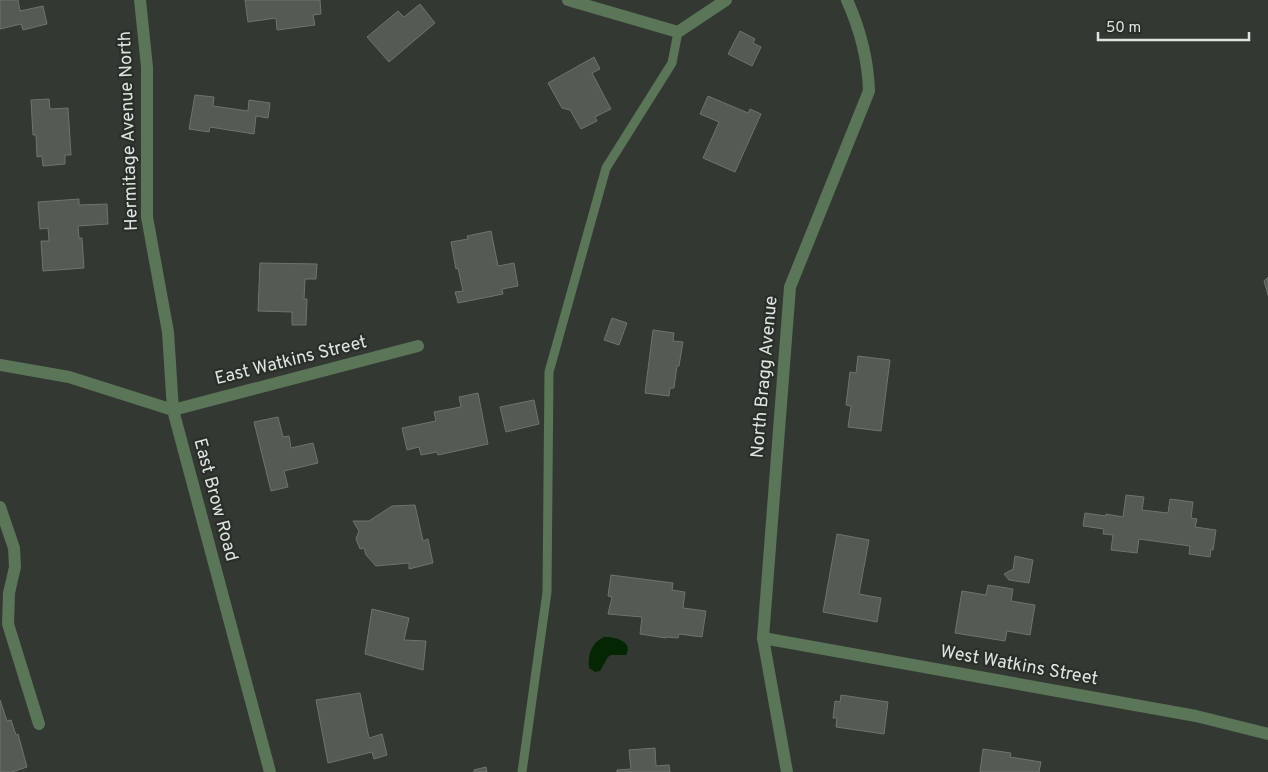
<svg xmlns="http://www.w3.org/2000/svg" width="1268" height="772" font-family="Overpass,sans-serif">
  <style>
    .water { fill: #042603 }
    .building { fill: #555b54; stroke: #6e746d }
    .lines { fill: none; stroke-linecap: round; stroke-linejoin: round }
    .lane { stroke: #5a7558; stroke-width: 9 }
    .street { stroke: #5a7558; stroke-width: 12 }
    .labels { text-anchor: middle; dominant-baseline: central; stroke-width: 4.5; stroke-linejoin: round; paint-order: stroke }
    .street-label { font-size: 18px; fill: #e0e4e0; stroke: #292f28 }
  </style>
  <rect width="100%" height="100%" fill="#333932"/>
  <path class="water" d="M604,637C615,636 634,642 626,655H611L608,657L600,671L595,672L589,668C588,654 591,643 604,637Z"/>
  <g class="building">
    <polygon points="0,0 18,0 20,11 43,6 47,24 23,30 21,24 0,29"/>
    <polygon points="245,0 320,0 321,14 313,15 315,25 277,30 276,18 248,22"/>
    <polygon points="420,4 435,23 389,62 367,37 398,11 404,17"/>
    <polygon points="740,31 755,39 753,43 761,47 752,66 728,54"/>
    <polygon points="594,57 600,69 592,73 611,109 595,117 597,121 581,129 570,110 562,108 548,83"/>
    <polygon points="195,95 214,97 213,106 248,111 249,100 270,103 268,118 256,116 254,134 210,127 209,132 189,129"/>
    <polygon points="708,96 748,113 750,109 761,114 735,172 703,158 719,122 700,114"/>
    <polygon points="49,99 50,109 68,108 71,155 65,155 65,164 43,166 42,156 37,157 36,135 33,135 31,100"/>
    <polygon points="79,199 79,205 107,204 108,224 78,226 79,238 82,238 84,268 43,271 41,241 49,241 48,228 40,229 38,202"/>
    <polygon points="491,231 498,266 514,263 518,286 502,289 503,294 458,303 455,292 463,291 458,268 456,269 451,242 468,239 467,236"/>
    <polygon points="260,263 317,264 316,279 305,279 304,299 307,299 306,325 292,325 292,312 258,311"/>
    <polygon points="1268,277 1268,295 1264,281"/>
    <polygon points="612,318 627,323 619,345 604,340"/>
    <polygon points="653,330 674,333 673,341 683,342 679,366 677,366 674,388 670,388 669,396 645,393"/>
    <polygon points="858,356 890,360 881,431 848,427 851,406 846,405 850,372 856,373"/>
    <polygon points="478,393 488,444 438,455 437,452 421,455 419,447 407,450 402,428 436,421 434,412 461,407 459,397"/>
    <polygon points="534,400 539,424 506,432 500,407"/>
    <polygon points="278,417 283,437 289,436 291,448 313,443 318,463 284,471 288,487 271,491 254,422"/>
    <polygon points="1126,495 1144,497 1142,510 1168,513 1170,499 1193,502 1191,518 1197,519 1195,527 1216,530 1213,550 1211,549 1210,557 1189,554 1190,546 1139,539 1137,553 1111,550 1113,535 1103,534 1104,529 1083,526 1085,513 1106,516 1106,514 1123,517"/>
    <polygon points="415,505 423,541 428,539 433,563 409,569 409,563 376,566 366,555 364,548 360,549 356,539 359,531 353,521 369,521 392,506"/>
    <polygon points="837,534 869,540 859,594 881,598 877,622 823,612"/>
    <polygon points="1015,556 1033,560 1029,583 1009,580 1004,574 1011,570 1013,570"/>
    <polygon points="611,575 673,583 672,590 685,592 683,608 706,611 702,637 679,634 678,638 666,637 666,638 640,634 642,617 608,614 612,597 608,596"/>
    <polygon points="988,585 1013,589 1011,601 1035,605 1030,635 1007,631 1005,641 955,633 962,591 986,595"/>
    <polygon points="372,609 409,618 404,640 426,641 423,670 365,654"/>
    <polygon points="360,693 369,738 382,734 387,755 374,759 372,752 328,763 316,700"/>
    <polygon points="841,695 888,702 884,734 836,727 837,718 833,718 835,701 840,702"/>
    <polygon points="0,700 7,721 11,720 16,735 18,734 27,767 12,772 0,772"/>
    <polygon points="655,748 656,766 669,765 670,772 617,772 617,770 631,769 629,750"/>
    <polygon points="983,749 1011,753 1010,757 1041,762 1039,772 980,772"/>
    <polygon points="486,767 487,772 474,772 474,770"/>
  </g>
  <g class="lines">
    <polyline class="lane" points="522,772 547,592 549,372 606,168 672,63 678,32"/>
    <g class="street">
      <polyline points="140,0 147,67 147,217 168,332 173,410 270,772"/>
      <polyline points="568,0 678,32 726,0"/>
      <polyline points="0,365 69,377 173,410"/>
      <polyline points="173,410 418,346"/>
      <polyline points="0,507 14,548 15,567 9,593 8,624 39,724"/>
      <polyline points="763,638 1196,716 1268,734"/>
      <path d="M787,772L763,638L790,287L869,91C868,59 860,29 847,0"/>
    </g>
  </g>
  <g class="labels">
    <g class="street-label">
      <text transform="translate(129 131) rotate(-92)">Hermitage Avenue North</text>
      <text transform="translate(291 361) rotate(-14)">East Watkins Street</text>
      <text transform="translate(765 377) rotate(-85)">North Bragg Avenue</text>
      <text transform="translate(215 500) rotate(75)">East Brow Road</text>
      <text transform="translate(1019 666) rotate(10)">West Watkins Street</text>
    </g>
  </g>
  <path d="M1098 32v8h151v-8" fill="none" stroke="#e0e4e0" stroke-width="2.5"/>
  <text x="1106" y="32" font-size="15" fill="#e0e4e0" stroke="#292f28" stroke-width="4" paint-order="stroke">50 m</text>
</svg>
